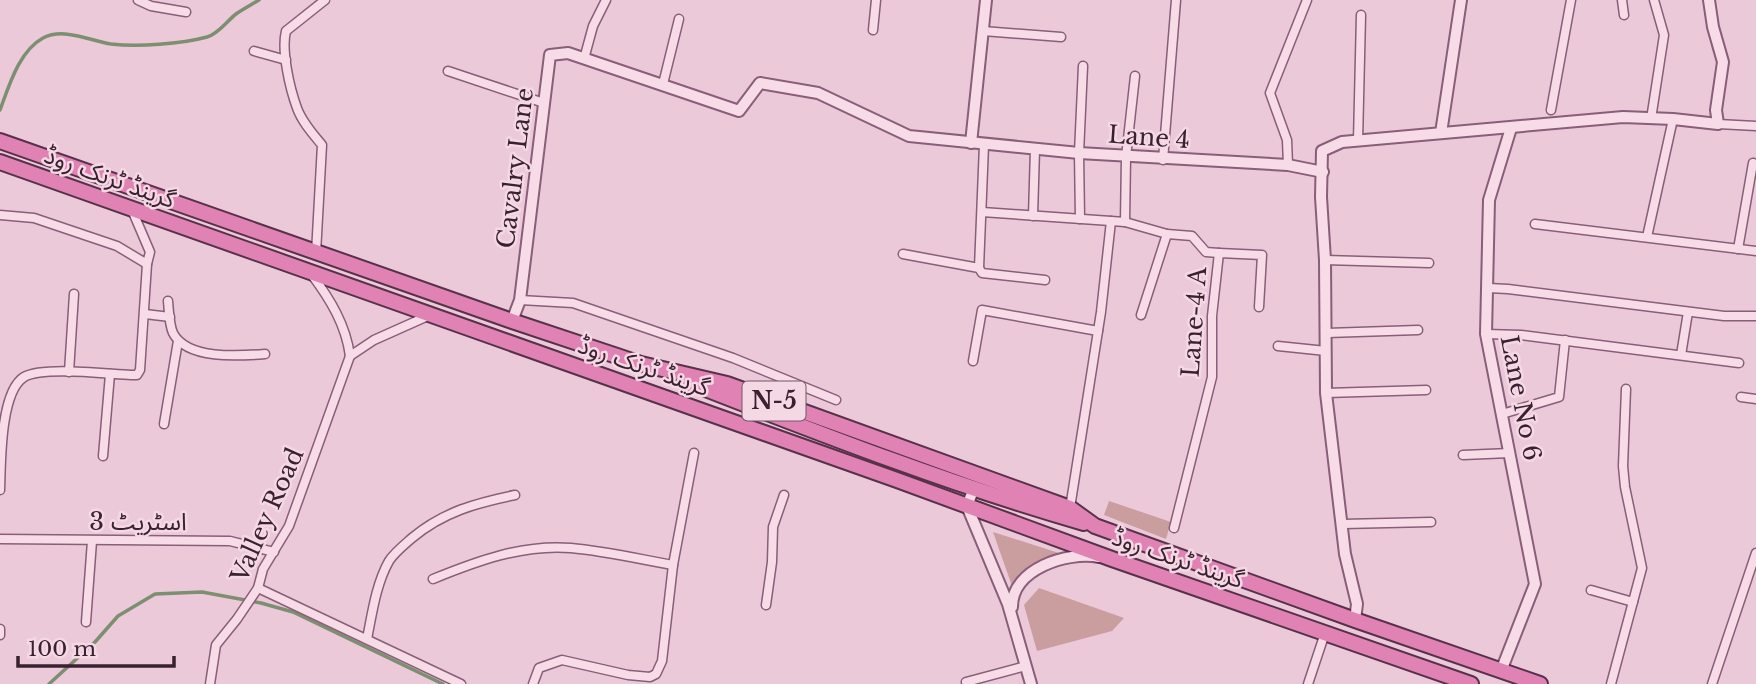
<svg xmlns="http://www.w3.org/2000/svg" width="1756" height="684" font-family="'Libre Baskerville','Noto Sans Arabic',serif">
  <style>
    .green { fill: #ca9d9e }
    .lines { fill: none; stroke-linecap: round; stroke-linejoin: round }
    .stream { stroke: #7c8f70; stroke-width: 3.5 }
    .minor-casing { stroke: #885e78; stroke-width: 11 }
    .tertiary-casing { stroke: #885e78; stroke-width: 14 }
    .trunk-casing { stroke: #56324a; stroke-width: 18 }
    .minor { stroke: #f7dce8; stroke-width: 8 }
    .tertiary { stroke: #f7dce8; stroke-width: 10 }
    .trunk { stroke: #e182b4; stroke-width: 14 }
    .labels { text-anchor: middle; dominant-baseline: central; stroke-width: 5; stroke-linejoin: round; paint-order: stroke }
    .shield { fill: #f4d8e4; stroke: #715867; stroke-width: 2 }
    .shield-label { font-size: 23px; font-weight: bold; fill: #392131 }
    .street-label { font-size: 24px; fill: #392131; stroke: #f4d8e4 }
  </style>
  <rect width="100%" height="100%" fill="#ecc9d8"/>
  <g class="green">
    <polygon points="1109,501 1171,522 1166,539 1104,515"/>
    <path d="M993,532L1062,554C1042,562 1026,570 1012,586Z"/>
    <polygon points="1039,588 1124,618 1112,631 1037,651 1024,605"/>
  </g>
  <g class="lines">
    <g class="stream">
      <path d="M0,110C9,86 19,51 43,38C64,27 91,41 111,44C138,47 181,44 207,37C218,34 227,21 236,14C243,9 251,5 259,0"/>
      <polyline points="49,684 95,642 118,616 155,594 202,592 261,603 293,612 443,684"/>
    </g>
    <g class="minor-casing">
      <g id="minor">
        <polyline points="138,0 151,6 186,12"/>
        <polyline points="1622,0 1624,15"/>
        <polyline points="873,30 876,0"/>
        <polyline points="983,31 1061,37"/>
        <polyline points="254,51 286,60"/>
        <polyline points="584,59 593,26 606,0"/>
        <polyline points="448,71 544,103"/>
        <polyline points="663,84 679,19"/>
        <polyline points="1551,110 1571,0"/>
        <polyline points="1651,119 1664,35 1654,0"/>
        <polyline points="1718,124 1756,126"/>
        <polyline points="1358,141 1361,15"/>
        <polyline points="1163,160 1176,0"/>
        <polyline points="1288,165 1287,140 1270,93 1307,0"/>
        <polyline points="982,212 1125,222 1167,234 1192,236 1206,252 1219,253"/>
        <polyline points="0,215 34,218 117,246 147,264 150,252 132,210"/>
        <polyline points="1033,216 1035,149"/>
        <polyline points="1080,219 1079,153 1083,66"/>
        <polyline points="1125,222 1126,157 1135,76"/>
        <polyline points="1535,224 1756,251"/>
        <polyline points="1647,237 1673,119"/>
        <polyline points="1738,249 1753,163"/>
        <path d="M316,253L322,145C313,134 302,122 297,108C290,89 281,51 286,31L325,0"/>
        <polyline points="903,254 979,268 982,273 1045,280"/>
        <polyline points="1325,260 1429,263"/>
        <polyline points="979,268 984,145"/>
        <polyline points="1488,288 1508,289 1724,316 1756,316"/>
        <polyline points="520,300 573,303 733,358 836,400"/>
        <path d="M168,301C169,311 169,324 173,333C187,360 239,356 265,354"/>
        <polyline points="145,314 170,317"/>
        <polyline points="1141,315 1167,234"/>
        <polyline points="1327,333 1418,330"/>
        <polyline points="1486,334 1521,335 1739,363"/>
        <polyline points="1278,346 1326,351"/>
        <polyline points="1681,355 1688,312"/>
        <polyline points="350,356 374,340 430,315"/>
        <polyline points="973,361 982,310 1098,331"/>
        <polyline points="69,372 74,294"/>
        <polyline points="1326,393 1426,390"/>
        <polyline points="1741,397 1756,399"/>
        <polyline points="1502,414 1559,397 1565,340"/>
        <polyline points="164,424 178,341"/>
        <polyline points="1463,455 1510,453"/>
        <polyline points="103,456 110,374"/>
        <path d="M0,490C1,463 0,392 24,377C43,366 107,374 131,375H137L140,370L147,264"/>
        <polyline points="1070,508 1101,312 1111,221"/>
        <polyline points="1343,524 1431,522"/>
        <polyline points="1174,528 1212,377 1212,316 1219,253 1262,255 1259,307"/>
        <polyline points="0,539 230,541 274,552"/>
        <path d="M433,579C477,561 523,544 571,548C605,551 639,559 673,565"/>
        <polyline points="258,588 461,684"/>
        <polyline points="1591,590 1633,602"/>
        <polyline points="766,605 772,562 773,527 784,495"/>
        <polyline points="86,622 92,541"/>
        <polyline points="0,629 0,635"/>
        <path d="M367,639C372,614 376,584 389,561C394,553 404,545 412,538C443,512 476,503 515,495"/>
        <polyline points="966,682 1026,666"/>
        <path d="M210,684L216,645L237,619L258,588L263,569L289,526L350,356C346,325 330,299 312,275"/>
        <polyline points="533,684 539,668 562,660 628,675 650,677 656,674 662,661 673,565 694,453"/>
        <polyline points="1308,684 1325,633"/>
        <polyline points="1611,684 1642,568 1625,487 1623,466 1626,389"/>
        <polyline points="1712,684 1756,553"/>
      </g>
    </g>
    <g class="tertiary-casing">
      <g id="tertiary">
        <polyline points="1441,133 1461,0"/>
        <polyline points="971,143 986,0"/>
        <polyline points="512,321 520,300 550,55 568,53 739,111 760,83 818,93 909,136 1079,153 1288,165 1323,172"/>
        <polyline points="974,488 967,506 1008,604 1031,684"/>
        <path d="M1012,607C1012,569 1067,551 1099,557"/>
        <polyline points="1355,620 1357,604 1345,554 1326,393 1325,260 1321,197 1322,151 1342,142 1623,117 1673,119 1718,124 1716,110 1723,62 1713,27 1709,0"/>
        <polyline points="1501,671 1535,584 1486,334 1489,200 1511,128"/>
      </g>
    </g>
    <g class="trunk-casing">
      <g id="trunk">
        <polyline points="0,141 512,321 641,364 727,384 1070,508 1095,526 1355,620 1540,684"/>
        <polyline points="0,162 897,480 1112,559 1471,684"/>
        <path d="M685,381C816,432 948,484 1084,523"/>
      </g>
    </g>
    <use href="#minor" class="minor"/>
    <use href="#tertiary" class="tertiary"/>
    <use href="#trunk" class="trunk"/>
  </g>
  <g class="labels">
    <rect class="shield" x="742.5" y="381.5" width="63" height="39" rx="5"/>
    <g class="shield-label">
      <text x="774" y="401">N-5</text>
    </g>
    <g class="street-label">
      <text transform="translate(1149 137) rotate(4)">Lane 4</text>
      <text transform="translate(515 168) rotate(-83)">Cavalry Lane</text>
      <text transform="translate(110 177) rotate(20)">گرینڈ ٹرنک روڈ</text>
      <text transform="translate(1194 322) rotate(-86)">Lane-4 A</text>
      <text transform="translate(644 366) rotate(19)">گرینڈ ٹرنک روڈ</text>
      <text transform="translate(1521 398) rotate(79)">Lane No 6</text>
      <text transform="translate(267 515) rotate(-66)">Valley Road</text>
      <text x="138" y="521">اسٹریٹ 3</text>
      <text transform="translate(1178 558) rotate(19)">گرینڈ ٹرنک روڈ</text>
    </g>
  </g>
  <path d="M18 656v10h156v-10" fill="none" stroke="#392131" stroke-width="3.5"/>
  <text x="28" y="656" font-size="21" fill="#392131" stroke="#f4d8e4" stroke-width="5" paint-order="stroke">100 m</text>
</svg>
